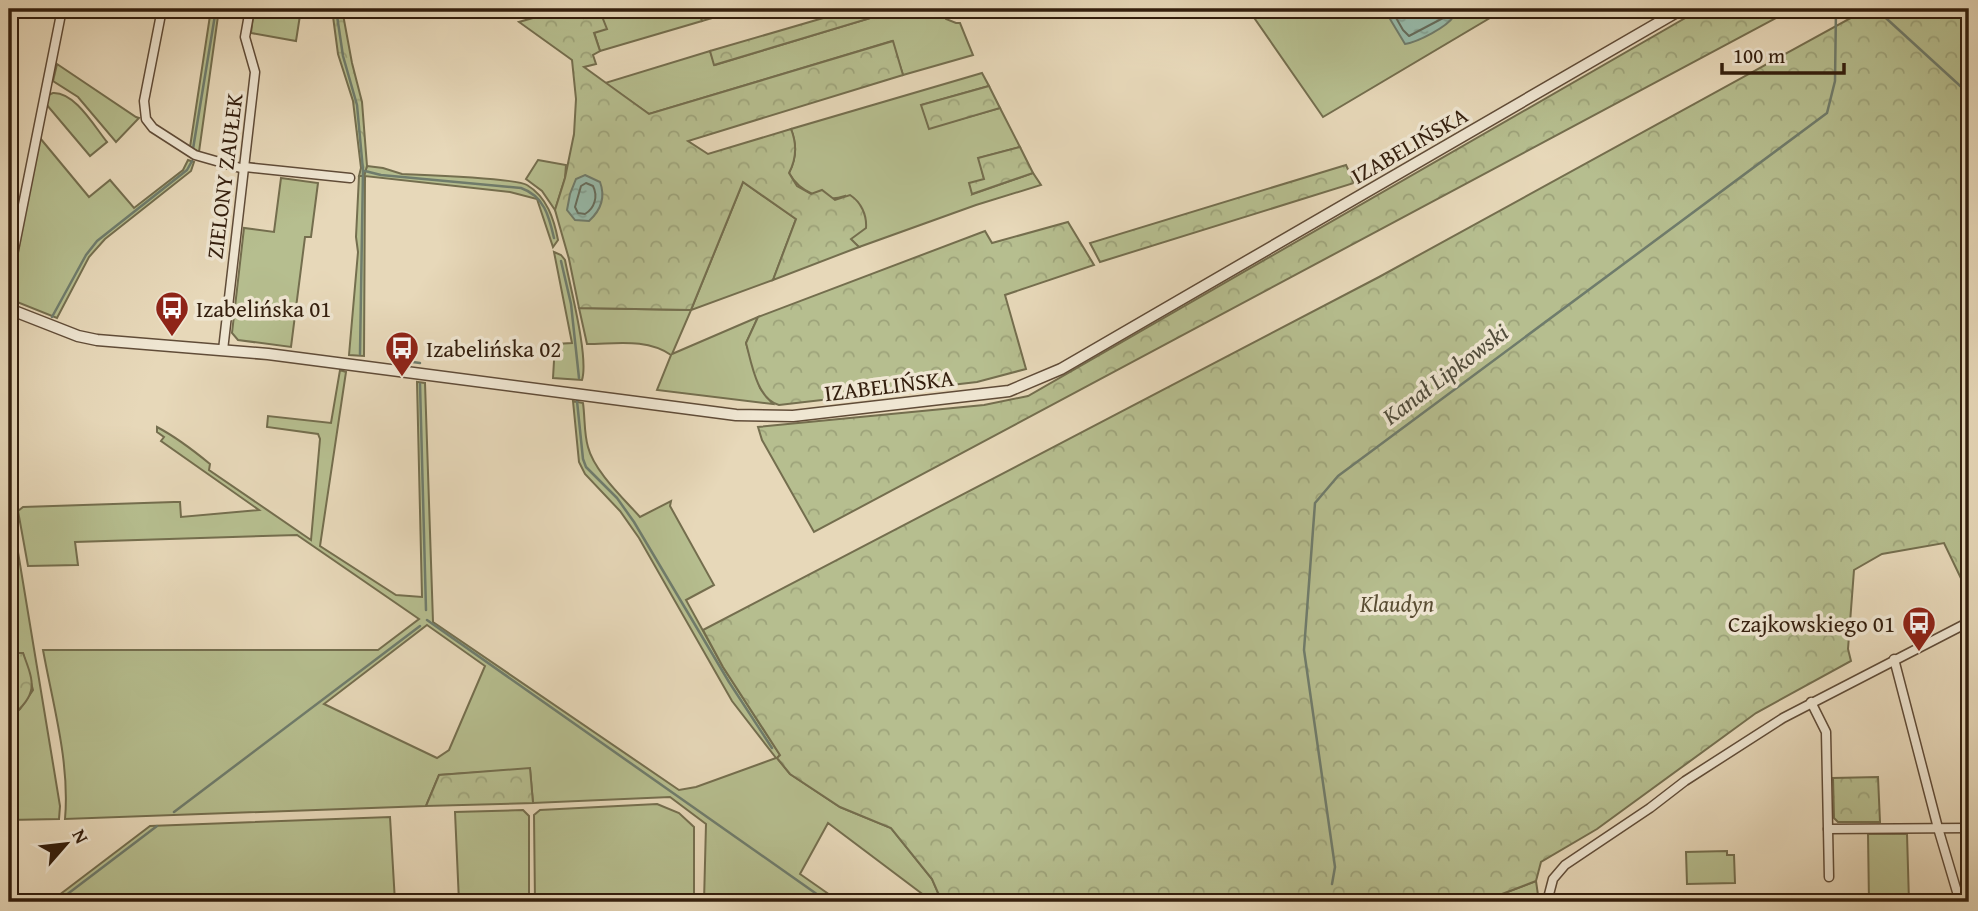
<svg xmlns="http://www.w3.org/2000/svg" width="1978" height="911" font-family="'Gentium Book Plus',serif">
  <style>
    .green { fill: #b6be8f; stroke: #746e4e; stroke-width: 2; fill-rule: evenodd }
    .forest { fill: url(#forest-crowns); stroke: #746e4e; stroke-width: 2 }
    .water { fill: url(#water-ripples); stroke: #6f7c6c; stroke-width: 2 }
    .lines { fill: none; stroke-linecap: round; stroke-linejoin: round }
    .shore { stroke: #656c5c; stroke-width: 2 }
    .stream { stroke: #6f7c6c; stroke-width: 2.5 }
    .minor-casing { stroke: #604c38; stroke-width: 11 }
    .tertiary-casing { stroke: #604c38; stroke-width: 13 }
    .minor { stroke: #efe6d2; stroke-width: 8 }
    .tertiary { stroke: #efe6d2; stroke-width: 10 }
    .labels { text-anchor: middle; dominant-baseline: central; stroke-width: 7; stroke-linejoin: round; paint-order: stroke }
    .street-label { font-size: 23px; fill: #331e0d; stroke: #efe6d2 }
    .poi-label { font-size: 23px; fill: #331e0d; stroke: #efe6d2; text-anchor: start }
    .park-label { font-size: 23px; font-style: italic; fill: #5a4e34; stroke: #efe6d2 }
    .water-label { font-size: 24px; font-style: italic; fill: #514d3c; stroke: #efe6d2 }
  </style>
  <defs>
    <pattern id="forest-crowns" width="20" height="18" patternUnits="userSpaceOnUse" patternTransform="scale(1.75)"><rect width="20" height="18" fill="#b6be8f"/><path d="M2 6a3 3 0 1 1 6 0M12 15a3 3 0 1 1 6 0" fill="none" stroke="#9da37a"/></pattern>
    <pattern id="water-ripples" width="26" height="14" patternUnits="userSpaceOnUse" patternTransform="scale(1.75)"><rect width="26" height="14" fill="#97bbab"/><path d="M2 4q2-2 4 0t4 0M15 11q2-2 4 0t4 0" fill="none" stroke="#83a092"/></pattern>
  </defs>
  <rect width="100%" height="100%" fill="#e7d8b9"/>
  <filter id="stains"><feTurbulence type="fractalNoise" baseFrequency=".00286" numOctaves="4"/><feColorMatrix values="0 0 0 0 .2 0 0 0 0 .09 0 0 0 0 .02 0 0 0 .5 -.17"/></filter>
  <radialGradient id="worn" r=".72"><stop offset=".6" stop-color="#630" stop-opacity="0"/><stop offset="1" stop-color="#630" stop-opacity=".3"/></radialGradient>
  <g class="green">
    <polygon points="211,9 219,9 199,152 190,147"/>
    <polygon points="254,9 301,9 296,41 251,33"/>
    <polygon points="581,9 649,9 652,16 680,9 699,9 702,21 600,51 594,32 601,14 584,18"/>
    <polygon points="900,9 942,9 946,19 956,23 960,23 973,55 903,75 892,41 649,114 605,83 710,51 715,65"/>
    <polygon points="1248,9 1505,9 1323,117"/>
    <polygon points="57,64 136,117 139,118 116,142 78,97 53,81"/>
    <path d="M982,73L989,86L922,105L929,128L1000,108L1020,147L979,158L984,179L973,194L1033,173L1041,185L976,205L859,247L850,239L845,196C824,204 799,191 789,173C797,158 797,144 791,129Z"/>
    <path d="M53,93C75,92 94,126 107,142L90,156L46,104L48,95Z"/>
    <polygon points="40,138 89,197 110,180 134,208 183,170 188,160 194,162 191,171 105,239 89,257 57,318 12,300 9,293"/>
    <polygon points="538,160 566,165 565,178 555,210 542,191 526,179"/>
    <path d="M367,166L383,168L402,174C422,175 516,178 527,185C547,197 554,219 558,240L553,247L537,199L510,192L365,176L364,356L349,355L358,252L356,237L359,176H364Z"/>
    <polygon points="281,178 318,183 311,237 305,237 291,347 238,340 232,333 244,228 274,232"/>
    <path d="M743,182L796,219L773,280L691,310L672,354L758,317L746,343L760,388L773,404L657,390L671,355C646,338 616,344 587,344L579,308L691,310Z"/>
    <path d="M554,252L561,255L565,260C570,286 589,358 582,380L553,378L555,344L572,343Z"/>
    <path d="M340,370L346,372L320,546L396,595L422,597L417,382L425,383L433,622L679,790L696,787L776,758L732,701L639,538L620,511L585,474L579,462L573,401L583,403C585,417 584,434 588,447C594,471 624,499 640,517L671,501L670,506L714,585L686,600L723,667L780,755L777,758L790,774L840,807L891,828L932,879L942,902H933L828,823L800,874L840,902H704L706,824L670,797L533,803L530,769L439,775L426,806L65,819C70,763 53,705 43,650H378L419,619L297,535L75,542L78,565L28,566L18,511L23,507L174,502H180L181,517L259,510L161,441L164,437L157,432V427C176,437 193,450 210,464L209,470L311,540L320,439L318,434L267,427L268,416L331,423ZM427,625L485,666L449,750L437,758L324,704Z"/>
    <polygon points="9,546 17,546 60,806 59,819 9,820 9,718 20,709 33,690 23,653 9,653"/>
    <polygon points="657,804 679,813 694,827 694,902 535,902 534,815 540,810"/>
    <polygon points="523,810 529,816 529,902 459,902 455,812"/>
    <polygon points="390,817 395,902 50,902 150,826"/>
    <polygon points="1868,834 1907,834 1909,902 1869,902"/>
    <polygon points="1727,851 1727,855 1734,855 1735,883 1687,884 1686,852"/>
    <polygon points="1536,881 1539,902 1481,902"/>
  </g>
  <g class="forest">
    <polygon points="332,9 342,9 352,63 362,102 367,166 364,176 359,176 361,168 353,101 338,54"/>
    <path d="M564,9H581L584,18L601,14L607,29L594,33L600,51L593,55L596,64L584,67L649,114L893,41L903,75L688,141L708,154L791,129C797,144 797,158 789,173L797,186L811,194L822,190L835,200L850,195C861,202 867,215 866,228L851,239L859,247L773,280L796,219L743,182L691,310L579,308L569,259L555,210L565,178L574,134L576,99L572,60L519,22Z"/>
    <polygon points="699,9 743,9 702,21"/>
    <polygon points="854,9 893,9 894,11 714,65 710,51"/>
    <polygon points="1701,9 1793,9 814,532 762,440 758,427 984,405 1028,396"/>
    <polygon points="1867,9 1969,9 1969,595 1944,543 1882,554 1854,570 1848,649 1851,661 1756,713 1597,829 1541,862 1536,881 1481,902 942,902 932,879 891,828 840,807 790,774 777,758 780,755 723,667 703,630 1379,277"/>
    <polygon points="989,86 1000,108 929,129 921,105"/>
    <polygon points="1020,147 1033,173 972,194 969,183 984,179 978,158"/>
    <polygon points="1346,165 1354,183 1100,262 1090,243"/>
    <path d="M1068,222L1094,265L1005,295L1026,369L977,382L779,405C757,400 751,361 746,343L758,317L985,231L992,243Z"/>
    <path d="M9,653H23C35,685 38,693 10,718Z"/>
    <polygon points="530,768 533,803 426,806 439,775"/>
    <polygon points="1878,777 1880,822 1838,822 1834,818 1833,778"/>
  </g>
  <g class="water">
    <path d="M1384,9H1452L1454,16C1447,27 1418,42 1405,44Z"/>
    <path d="M585,175L600,182C606,198 601,210 589,221L575,220L567,210L570,194L576,179Z"/>
  </g>
  <g class="lines">
    <g class="shore">
      <polyline points="1391,9 1403,30 1409,36 1445,17 1446,9"/>
      <path d="M586,183L593,186C598,196 595,208 585,214L578,213L575,207L581,186Z"/>
    </g>
    <g class="stream">
      <polyline points="336,9 343,56 357,105 363,170 360,354"/>
      <polyline points="1876,9 1969,94"/>
      <polyline points="193,149 216,9"/>
      <path d="M365,171L381,175L521,188C544,196 549,216 554,238"/>
      <polyline points="561,261 571,304 579,378"/>
      <polyline points="52,317 86,255 97,241 187,170 192,161"/>
      <polyline points="398,360 420,363"/>
      <polyline points="420,384 426,610"/>
      <polyline points="577,401 583,459 586,467 617,498 634,522 729,682 772,748"/>
      <polyline points="427,620 828,902"/>
      <polyline points="174,812 420,626"/>
      <polyline points="1332,884 1335,867 1304,650 1315,503 1338,476 1827,113 1835,81 1836,9"/>
      <polyline points="1335,895 1336,902"/>
      <polyline points="57,902 157,826"/>
    </g>
    <g class="minor-casing">
      <g id="minor">
        <polyline points="162,9 144,101 146,119 153,128 195,155 244,169"/>
        <polyline points="245,167 350,178"/>
        <polyline points="9,275 62,9"/>
        <polyline points="223,350 255,72 245,37 250,9"/>
        <polyline points="1894,659 1938,828 1960,902"/>
        <polyline points="1811,702 1826,732 1829,877"/>
        <polyline points="1828,829 1969,828"/>
        <polyline points="1547,902 1553,879 1565,865 1650,808 1685,781 1783,718 1969,622"/>
      </g>
    </g>
    <g class="tertiary-casing">
      <polyline id="tertiary" points="9,309 78,336 97,340 268,354 736,415 793,416 1009,391 1061,369 1682,9"/>
    </g>
    <use href="#minor" class="minor"/>
    <use href="#tertiary" class="tertiary"/>
  </g>
  <defs>
    <g id="bus-pin" transform="scale(1.75)"><path d="M0 17L-7.5 6A9.5 9.5 0 1 1 7.5 6Z" fill="#8f2418" stroke="#efe6d2"/><path d="M-5-6H5V4H4V6H2V4H-2V6H-4V4H-5ZM-3.5-4V0h7V-4ZM-3.5 1.2v1.5H-2V1.2ZM2 1.2v1.5H3.5V1.2Z" fill="#fff"/></g>
  </defs>
  <g fill-rule="evenodd">
    <use href="#bus-pin" x="172" y="308"/>
    <use href="#bus-pin" x="402" y="348"/>
    <use href="#bus-pin" x="1919" y="623"/>
  </g>
  <g class="labels">
    <g class="street-label">
      <text transform="translate(1409 145) rotate(-30)">IZABELIŃSKA</text>
      <text transform="translate(224 176) rotate(-83)">ZIELONY ZAUŁEK</text>
      <text transform="translate(889 385) rotate(-7)">IZABELIŃSKA</text>
    </g>
    <g class="poi-label">
      <text x="196" y="308">Izabelińska 01</text>
      <text x="426" y="348">Izabelińska 02</text>
      <text x="1895" y="623" text-anchor="end">Czajkowskiego 01</text>
    </g>
    <g class="park-label">
      <text x="1397" y="603">Klaudyn</text>
    </g>
    <g class="water-label">
      <text transform="translate(1445 374) rotate(-37)">Kanał Lipkowski</text>
    </g>
  </g>
  <rect width="1978" height="911" fill="none" stroke="#e7d8b9" stroke-width="35"/>
  <rect x="10" y="10" width="1957" height="890" fill="none" stroke="#331e0d" stroke-width="3.5"/>
  <rect x="18" y="18" width="1943" height="876" fill="none" stroke="#331e0d" stroke-width="2"/>
  <g transform="translate(66 844) rotate(62)" stroke="#efe6d2" stroke-width="5" paint-order="stroke">
  <path d="M0-5L12 26L0 18L-12 26Z" fill="#331e0d"/>
  <text y="-10" font-size="19" font-weight="bold" text-anchor="middle" fill="#331e0d">N</text>
  </g>
  <path d="M1722 63v10h122v-10" fill="none" stroke="#331e0d" stroke-width="3.5"/>
  <text x="1733" y="63" font-size="21" fill="#331e0d" stroke="#efe6d2" stroke-width="5" paint-order="stroke">100 m</text>
  <rect width="100%" height="100%" filter="url(#stains)"/>
  <rect width="100%" height="100%" fill="url(#worn)"/>
</svg>
